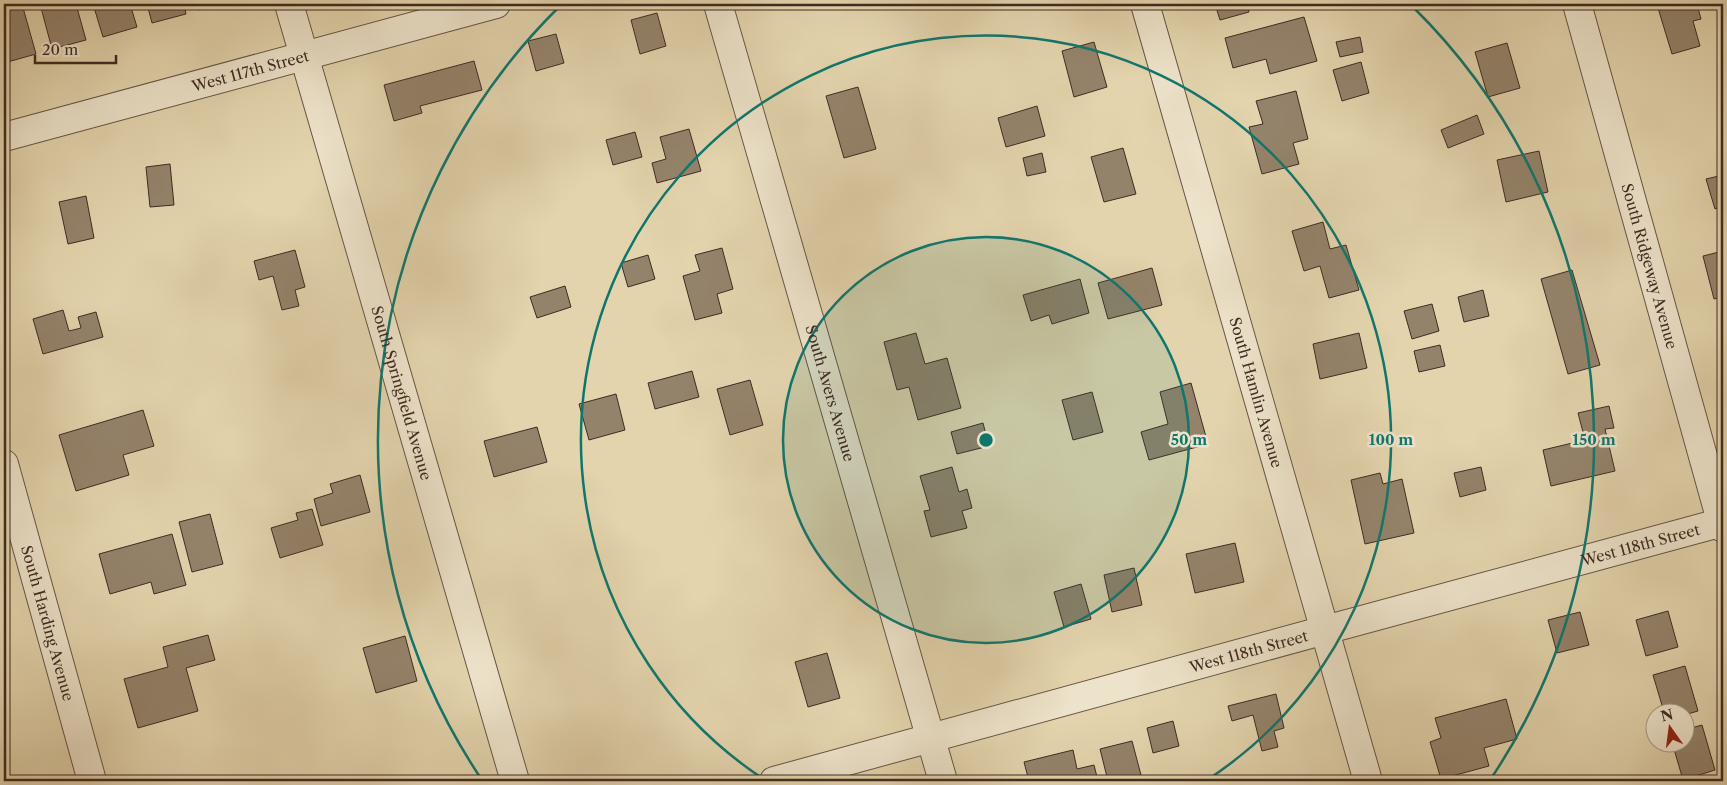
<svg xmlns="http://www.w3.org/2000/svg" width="1727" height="785" font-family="'Libre Caslon Text',serif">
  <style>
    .building { fill: #94836b; stroke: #3f2b23 }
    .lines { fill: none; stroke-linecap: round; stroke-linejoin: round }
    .minor-casing { stroke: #685546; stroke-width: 30 }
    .minor { stroke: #ede3ca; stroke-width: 28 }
    .ring { fill: none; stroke: #0f766e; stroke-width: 2.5 }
    .labels { text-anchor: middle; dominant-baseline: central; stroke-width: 5; stroke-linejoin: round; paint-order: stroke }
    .street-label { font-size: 15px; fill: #3f2b23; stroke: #ede3ca }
    .centre { fill: #0f766e; stroke: #ede3ca; stroke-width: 2.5 }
    .ring-label { font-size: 15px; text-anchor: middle; font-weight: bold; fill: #0f766e; stroke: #ede3ca; stroke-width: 5; stroke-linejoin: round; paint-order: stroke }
  </style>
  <rect width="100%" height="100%" fill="#e3d4ad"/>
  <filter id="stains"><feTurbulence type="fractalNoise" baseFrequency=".004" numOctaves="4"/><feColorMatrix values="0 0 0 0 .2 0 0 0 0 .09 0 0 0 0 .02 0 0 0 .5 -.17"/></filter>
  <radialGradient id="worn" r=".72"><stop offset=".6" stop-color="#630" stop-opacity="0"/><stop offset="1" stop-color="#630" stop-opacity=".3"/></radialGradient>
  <g class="building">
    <polygon points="4,4 22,4 36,54 4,63"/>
    <polygon points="40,4 76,4 86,40 52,49"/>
    <polygon points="93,4 130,4 137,27 103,37"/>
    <polygon points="147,4 184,4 186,14 152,23"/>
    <polygon points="196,4 221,4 198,10"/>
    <polygon points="1215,4 1247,4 1249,12 1220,20"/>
    <polygon points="1671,4 1697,4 1701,19 1693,21 1700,46 1672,54 1658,8"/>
    <polygon points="657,13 666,46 640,54 631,20"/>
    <polygon points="1304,17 1317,61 1270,74 1266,59 1233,68 1225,38"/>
    <polygon points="556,34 564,63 536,71 528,41"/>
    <polygon points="1360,37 1363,52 1340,57 1336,42"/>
    <polygon points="1094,42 1107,87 1074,97 1062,51"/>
    <polygon points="1507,43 1520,88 1488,97 1475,52"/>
    <polygon points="474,61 482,90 420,106 422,113 394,121 384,85"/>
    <polygon points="1361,62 1369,93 1342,101 1333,70"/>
    <polygon points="858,87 876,149 844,158 826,96"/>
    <polygon points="1296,91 1308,139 1293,143 1299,164 1262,174 1249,127 1263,124 1256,101"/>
    <polygon points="1037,106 1045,136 1006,147 998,118"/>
    <polygon points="1477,115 1484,134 1448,148 1441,130"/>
    <polygon points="689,129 701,171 657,183 652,163 666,159 660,137"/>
    <polygon points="635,132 642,157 613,165 606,140"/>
    <polygon points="1123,148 1136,194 1104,202 1091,157"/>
    <polygon points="1539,151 1548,192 1506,202 1497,160"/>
    <polygon points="1042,153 1046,172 1027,176 1023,158"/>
    <polygon points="170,164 174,205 150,207 146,167"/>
    <polygon points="1723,175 1723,206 1715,209 1706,179"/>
    <polygon points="86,196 94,238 68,244 59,202"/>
    <polygon points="1323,222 1330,249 1346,245 1359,290 1329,298 1320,266 1304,271 1292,231"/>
    <polygon points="722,248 733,289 717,294 722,313 695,320 683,276 700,271 695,255"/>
    <polygon points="295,250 305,287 295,290 299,306 282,310 273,276 259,280 254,261"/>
    <polygon points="1723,251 1723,297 1714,299 1703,256"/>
    <polygon points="648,255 655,279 628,287 621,263"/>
    <polygon points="1152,268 1162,305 1108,319 1098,283"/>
    <polygon points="1572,270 1600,365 1568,374 1541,279"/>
    <polygon points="1080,279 1089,313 1052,324 1049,315 1031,321 1023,295"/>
    <polygon points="565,286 571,307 537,318 530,297"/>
    <polygon points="1483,290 1489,316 1464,322 1458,297"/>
    <polygon points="1432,304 1439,331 1412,339 1404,311"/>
    <polygon points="63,310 69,331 81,328 78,317 96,312 103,337 43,354 33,319"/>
    <polygon points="916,333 925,364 947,358 961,408 918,420 909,387 897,390 884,342"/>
    <polygon points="1359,333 1367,368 1320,379 1313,344"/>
    <polygon points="1440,345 1445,366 1419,372 1414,351"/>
    <polygon points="692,371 699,397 655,409 648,383"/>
    <polygon points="750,380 763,425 730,435 717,389"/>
    <polygon points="1191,383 1208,444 1149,460 1141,432 1168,424 1160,392"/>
    <polygon points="1092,392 1103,432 1073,440 1062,400"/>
    <polygon points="616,394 625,430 589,440 579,404"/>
    <polygon points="1609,406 1614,428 1605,429 1615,471 1551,486 1543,450 1585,440 1578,413"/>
    <polygon points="143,410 154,446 123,455 129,475 76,491 59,435"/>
    <polygon points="983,423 989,446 957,454 951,432"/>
    <polygon points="537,427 547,462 494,477 484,441"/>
    <polygon points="952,467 959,492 967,489 972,508 962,511 967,528 931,537 924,511 930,510 920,476"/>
    <polygon points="1481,467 1486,490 1460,497 1454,473"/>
    <polygon points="1380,473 1383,484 1402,479 1414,533 1365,544 1351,480"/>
    <polygon points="360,475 370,512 321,526 314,499 333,493 330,484"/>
    <polygon points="312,509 323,545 280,558 271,528 298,520 296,513"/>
    <polygon points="210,514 223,564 192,572 179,522"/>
    <polygon points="172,534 186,585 154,594 151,582 110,594 99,554"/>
    <polygon points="1235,543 1244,582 1195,593 1186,554"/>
    <polygon points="1134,568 1142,605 1112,612 1104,575"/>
    <polygon points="1081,584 1091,619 1064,627 1054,592"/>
    <polygon points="1668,611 1678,647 1646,656 1636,620"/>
    <polygon points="1580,612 1589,645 1557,653 1548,620"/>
    <polygon points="208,635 215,660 186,668 198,711 138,728 124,679 168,667 163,647"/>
    <polygon points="405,636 417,681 376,693 363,648"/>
    <polygon points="827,653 840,698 808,707 795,662"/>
    <polygon points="1685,666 1698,711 1684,715 1684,712 1664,712 1653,675"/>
    <polygon points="1276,694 1284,728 1274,731 1278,747 1262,751 1253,715 1232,721 1228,706"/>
    <polygon points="1506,699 1517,739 1484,748 1489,766 1441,779 1430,742 1441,738 1435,718"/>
    <polygon points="1173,721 1179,746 1153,753 1147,728"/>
    <polygon points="1702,725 1715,770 1683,780 1672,742 1684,742 1684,730"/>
    <polygon points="1132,741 1141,775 1117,781 1108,781 1100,749"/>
    <polygon points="1073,750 1077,769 1094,765 1098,781 1029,781 1024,762"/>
  </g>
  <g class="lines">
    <g class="minor-casing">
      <g id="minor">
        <path id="s1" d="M289,4L515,781"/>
        <path id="s2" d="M718,4L943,781"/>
        <path id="s3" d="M1145,4L1368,781"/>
        <path id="s4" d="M1577,4L1723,528"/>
        <path id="s5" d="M4,137L496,4"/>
        <path id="s6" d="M4,464L92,781"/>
        <path id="s7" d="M774,781L1325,630L1723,522"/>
      </g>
    </g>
    <use href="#minor" class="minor"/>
  </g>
  <circle cx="986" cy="440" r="203" fill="#0f766e" fill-opacity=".12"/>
  <g class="ring">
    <circle cx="986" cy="440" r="203"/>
    <path d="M765 780A405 405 0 1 1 1207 780"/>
    <path d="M482 780A608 608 0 0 1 560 6M1412 6A608 608 0 0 1 1490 780"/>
  </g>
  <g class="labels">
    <g class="street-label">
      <text stroke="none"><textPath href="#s5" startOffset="255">West 117th Street</textPath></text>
      <text stroke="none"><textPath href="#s4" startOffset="272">South Ridgeway Avenue</textPath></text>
      <text stroke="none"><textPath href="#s2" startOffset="405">South Avers Avenue</textPath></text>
      <text stroke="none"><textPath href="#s3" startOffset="404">South Hamlin Avenue</textPath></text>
      <text stroke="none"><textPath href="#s1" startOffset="405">South Springfield Avenue</textPath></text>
      <text stroke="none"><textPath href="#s7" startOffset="898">West 118th Street</textPath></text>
      <text stroke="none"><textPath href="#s6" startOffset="165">South Harding Avenue</textPath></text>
      <text stroke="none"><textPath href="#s7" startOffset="492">West 118th Street</textPath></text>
    </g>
  </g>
  <circle cx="986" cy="440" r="8" class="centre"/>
  <g class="ring-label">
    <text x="1189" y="445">50 m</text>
    <text x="1391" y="445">100 m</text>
    <text x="1594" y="445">150 m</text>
  </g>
  <rect width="1727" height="785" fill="none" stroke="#e3d4ad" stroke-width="20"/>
  <rect x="5" y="5" width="1717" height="775" fill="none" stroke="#3f2b23" stroke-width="2.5"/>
  <rect x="10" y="10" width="1707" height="765" fill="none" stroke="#3f2b23"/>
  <g transform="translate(1670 728) rotate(346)"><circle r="24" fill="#ede3ca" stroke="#a79987"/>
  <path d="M0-4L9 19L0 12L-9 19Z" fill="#8f2418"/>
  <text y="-8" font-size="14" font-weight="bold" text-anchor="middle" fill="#3f2b23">N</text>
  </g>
  <path d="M35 55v8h81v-8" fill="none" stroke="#3f2b23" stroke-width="2.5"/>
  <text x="42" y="55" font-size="15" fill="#3f2b23" stroke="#ede3ca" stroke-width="4" paint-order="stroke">20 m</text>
  <rect width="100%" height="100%" filter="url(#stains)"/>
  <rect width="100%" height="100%" fill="url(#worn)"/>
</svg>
